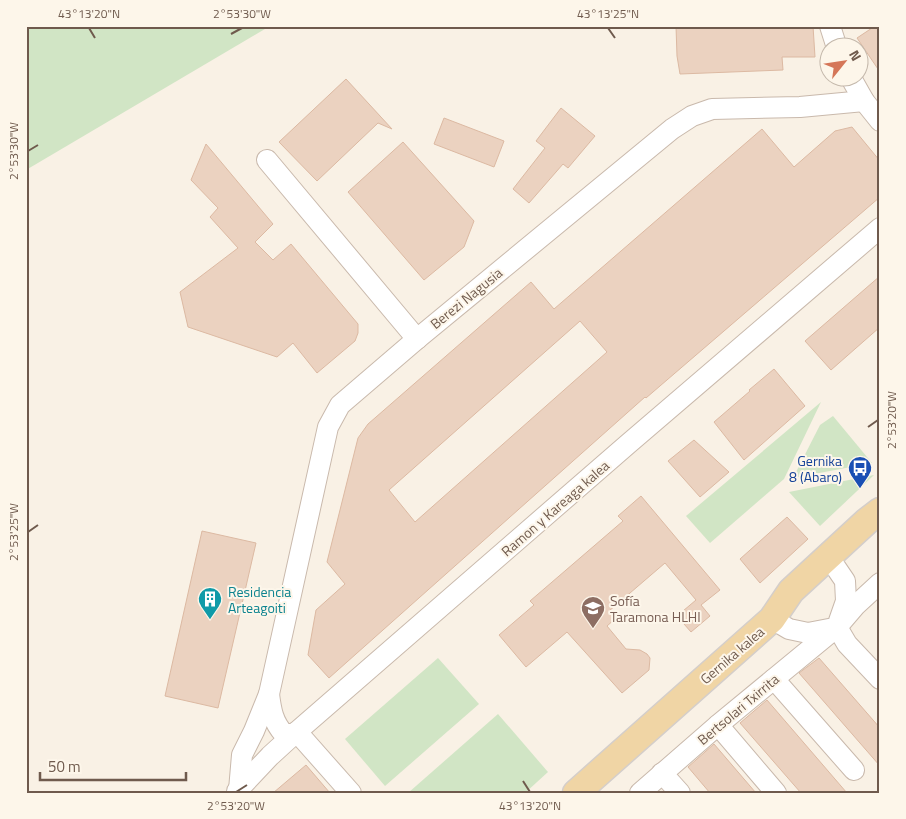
<svg xmlns="http://www.w3.org/2000/svg" width="906" height="819" font-family="'Titillium Web',sans-serif">
  <style>
    .green { fill: #d1e5c5 }
    .building { fill: #ebd2c0; stroke: #dcb9a2; fill-rule: evenodd }
    .lines { fill: none; stroke-linecap: round; stroke-linejoin: round }
    .minor-casing { stroke: #c9b9ac; stroke-width: 22 }
    .major-casing { stroke: #d4ceca; stroke-width: 29 }
    .minor { stroke: #fff; stroke-width: 20 }
    .major { stroke: #f0d5a5; stroke-width: 26 }
    .ticks { fill: none; stroke: #6f5a4d; stroke-width: 2 }
    .labels { text-anchor: middle; dominant-baseline: central; stroke-width: 4; stroke-linejoin: round; paint-order: stroke }
    .street-label { font-size: 14px; fill: #6f5a4d; stroke: #fdf6ea }
    .transit-label { font-size: 14px; fill: #164399; stroke: #fdf6ea; text-anchor: end }
    .culture-label { font-size: 14px; fill: #0d838f; stroke: #fdf6ea; text-anchor: start }
    .education-label { font-size: 14px; fill: #785e54; stroke: #fdf6ea; text-anchor: start }
    .neatline { fill: none; stroke: #6f5a4d; stroke-width: 2 }
    .ticks-label { font-size: 12px; text-anchor: middle; fill: #6f5a4d }
  </style>
  <rect width="100%" height="100%" fill="#f9f1e5"/>
  <g class="green">
    <polygon points="26,26 270,26 26,170"/>
    <polygon points="821,402 784,479 710,543 686,516"/>
    <polygon points="833,416 872,463 793,478 820,425"/>
    <polygon points="874,475 820,526 789,492"/>
    <polygon points="438,658 479,704 385,786 345,739"/>
    <polygon points="498,714 548,772 525,793 408,793"/>
  </g>
  <g class="building">
    <polygon points="676,26 813,26 815,57 782,57 783,70 680,74 677,56"/>
    <polygon points="875,26 880,26 880,72 857,38"/>
    <polygon points="346,79 392,129 378,123 317,181 279,142"/>
    <polygon points="561,108 595,136 568,168 563,164 529,203 513,189 545,148 536,141"/>
    <polygon points="444,118 504,141 494,167 434,144"/>
    <path d="M852,127L880,161V197L646,398L645,397L329,678L308,655L316,610L345,584L327,562L358,438L368,424L531,282L554,309L762,129L794,167L835,131ZM580,321L607,352L415,522L389,490Z"/>
    <polygon points="403,142 474,221 464,247 424,280 348,192"/>
    <polygon points="206,144 273,224 255,242 273,260 291,244 358,324 358,333 355,341 317,373 293,343 277,357 188,327 180,292 238,248 210,217 218,208 191,180"/>
    <polygon points="880,276 880,327 831,370 805,341"/>
    <polygon points="774,369 805,406 744,460 714,422 750,391 749,390"/>
    <polygon points="694,440 729,472 700,497 668,461"/>
    <polygon points="641,496 720,590 701,605 710,616 691,632 677,616 696,600 665,563 609,611 616,618 607,626 626,649 640,650 647,654 650,658 649,670 622,693 567,632 526,667 499,635 534,605 530,601 623,521 618,516"/>
    <polygon points="787,517 808,539 760,583 740,559"/>
    <polygon points="202,531 256,543 218,708 165,696"/>
    <polygon points="819,658 880,728 880,766 799,673"/>
    <polygon points="767,700 847,793 801,793 740,723"/>
    <polygon points="714,744 756,793 710,793 688,767"/>
    <polygon points="306,765 330,793 273,793"/>
  </g>
  <g class="lines">
    <g class="minor-casing">
      <g id="minor">
        <polyline points="830,26 837,48"/>
        <polyline points="851,78 864,101 880,121"/>
        <polyline points="267,160 417,339"/>
        <polyline points="828,556 845,581 846,601 839,621"/>
        <polyline points="772,619 789,629 808,633 834,628"/>
        <polyline points="837,627 847,644 880,679"/>
        <polyline points="774,679 854,770"/>
        <path d="M269,694C271,710 273,722 284,734H292L297,732"/>
        <polyline points="718,725 776,793"/>
        <polyline points="297,732 351,793"/>
        <polyline points="662,773 680,793"/>
        <polyline points="239,790 242,755 254,731 269,694 328,427 340,405 417,339 672,129 692,116 712,109 800,107 864,101"/>
        <polyline points="237,791 270,756 293,735 628,444 880,228"/>
        <polyline points="640,793 718,725 837,627 855,606 880,583"/>
      </g>
    </g>
    <g class="major-casing">
      <polyline id="major" points="576,793 772,619 791,591 867,521 880,511"/>
    </g>
    <use href="#minor" class="minor"/>
    <use href="#major" class="major"/>
  </g>
  <path class="ticks" d="M89,28L95,38M608,28L615,38M231,34L242,28M28,151L38,145M868,427L878,420M28,532L38,525M523,781L530,792M236,792L247,785"/>
  <defs>
    <g id="bus-pin" transform="scale(1.25)"><path d="M0 17L-7.5 6A9.5 9.5 0 1 1 7.5 6Z" fill="#1a4fb4" stroke="#fdf6ea"/><path d="M-5-6H5V4H4V6H2V4H-2V6H-4V4H-5ZM-3.5-4V0h7V-4ZM-3.5 1.2v1.5H-2V1.2ZM2 1.2v1.5H3.5V1.2Z" fill="#fff"/></g>
    <g id="building-pin" transform="scale(1.25)"><path d="M0 17L-7.5 6A9.5 9.5 0 1 1 7.5 6Z" fill="#0f9aa8" stroke="#fdf6ea"/><path d="M-4-6H4V6H1V3H-1V6H-4ZM-2.5-4.3h1.7v1.8h-1.7ZM.8-4.3h1.7v1.8H.8ZM-2.5-1h1.7V.8h-1.7ZM.8-1h1.7V.8H.8Z" fill="#fff"/></g>
    <g id="school-pin" transform="scale(1.25)"><path d="M0 17L-7.5 6A9.5 9.5 0 1 1 7.5 6Z" fill="#8d6e63" stroke="#fdf6ea"/><path d="M0-5L7-2L0 1L-7-2ZM-4 1L0 2.5L4 1V4Q0 6-4 4Z" fill="#fff"/></g>
  </defs>
  <g fill-rule="evenodd">
    <use href="#bus-pin" x="860" y="468"/>
    <use href="#building-pin" x="210" y="599"/>
    <use href="#school-pin" x="593" y="608"/>
  </g>
  <g class="labels">
    <g class="street-label">
      <text transform="translate(466 298) rotate(-39)">Berezi Nagusia</text>
      <text transform="translate(555 508) rotate(-41)">Ramon y Kareaga kalea</text>
      <text transform="translate(732 655) rotate(-41)">Gernika kalea</text>
      <text transform="translate(738 709) rotate(-40)">Bertsolari Txirrita</text>
    </g>
    <g class="transit-label">
      <text x="842" y="460">Gernika<tspan x="842" dy="16">8 (Abaro)</tspan></text>
    </g>
    <g class="culture-label">
      <text x="228" y="591">Residencia<tspan x="228" dy="16">Arteagoiti</tspan></text>
    </g>
    <g class="education-label">
      <text x="610" y="600">Sofía<tspan x="610" dy="16">Taramona HLHI</tspan></text>
    </g>
  </g>
  <rect width="906" height="819" fill="none" stroke="#fdf6ea" stroke-width="55"/>
  <g transform="translate(844 62) rotate(60)"><circle r="24" fill="#fdf6ea" stroke="#c4b8ab"/>
  <path d="M0-4L9 19L0 12L-9 19Z" fill="#d57658"/>
  <text y="-8" font-size="14" font-weight="bold" text-anchor="middle" fill="#6f5a4d">N</text>
  </g>
  <path d="M40 772v8h146v-8" fill="none" stroke="#6f5a4d" stroke-width="2.5"/>
  <text x="48" y="772" font-size="15" fill="#6f5a4d" stroke="#fdf6ea" stroke-width="4" paint-order="stroke">50 m</text>
  <rect x="28" y="28" width="850" height="764" class="neatline"/>
  <g class="ticks-label">
    <text x="89" y="18">43°13'20"N</text>
    <text x="242" y="18">2°53'30"W</text>
    <text x="608" y="18">43°13'25"N</text>
    <text transform="translate(14 151) rotate(-90)" y="4">2°53'30"W</text>
    <text transform="translate(892 420) rotate(-90)" y="4">2°53'20"W</text>
    <text transform="translate(14 532) rotate(-90)" y="4">2°53'25"W</text>
    <text x="236" y="810">2°53'20"W</text>
    <text x="530" y="810">43°13'20"N</text>
  </g>
</svg>
